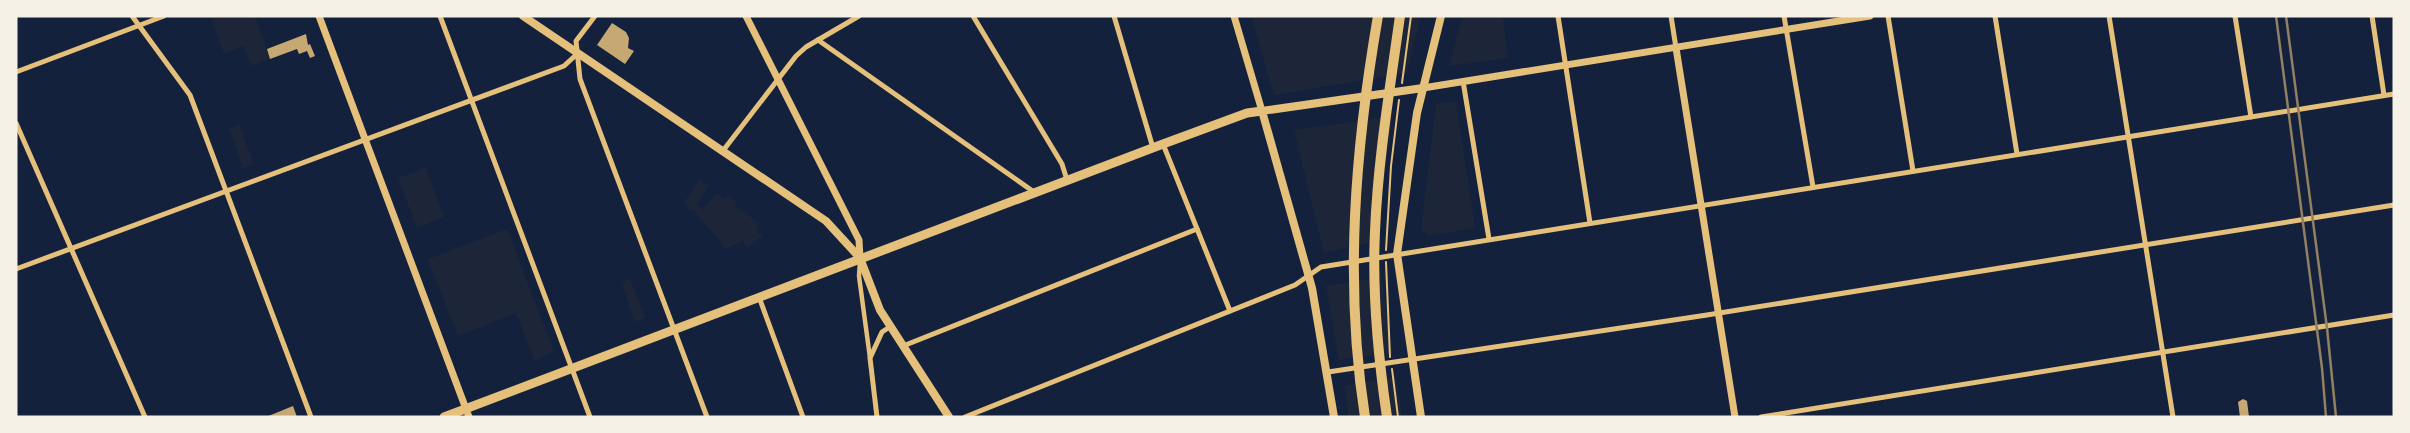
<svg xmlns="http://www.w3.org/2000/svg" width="2410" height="433" font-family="'IBM Plex Sans',sans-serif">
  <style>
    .green { fill: #1d2539 }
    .building { fill: #c6a872 }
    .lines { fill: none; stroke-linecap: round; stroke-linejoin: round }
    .path { stroke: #e5c07b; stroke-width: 2 }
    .pedestrian { stroke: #e5c07b; stroke-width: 4.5 }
    .minor { stroke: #e5c07b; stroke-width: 5 }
    .tertiary { stroke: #e5c07b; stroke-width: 7 }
    .secondary { stroke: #e5c07b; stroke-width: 8 }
    .primary { stroke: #e5c07b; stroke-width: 9 }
    .motorway { stroke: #e5c07b; stroke-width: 10 }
    .rail { stroke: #918062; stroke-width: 2.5 }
  </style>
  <rect width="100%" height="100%" fill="#14213d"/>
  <g class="green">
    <polygon points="210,16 255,16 270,59 251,66 244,46 224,53"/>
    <polygon points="1251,16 1421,16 1407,73 1274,95"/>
    <polygon points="1462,16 1503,16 1508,58 1449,66"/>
    <polygon points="1456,102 1475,228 1428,236 1421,230 1436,104"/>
    <polygon points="1393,116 1376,241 1324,253 1294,130"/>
    <polygon points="239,124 254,164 243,168 230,128"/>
    <polygon points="426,168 444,217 417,228 398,178"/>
    <polygon points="700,179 704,185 706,183 709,186 697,204 703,209 716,193 725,199 727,196 736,202 734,205 759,223 756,229 762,236 764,235 747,249 743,241 724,249 722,243 693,210 689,211 685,201"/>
    <polygon points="507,229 554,352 534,360 516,313 458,336 428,259"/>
    <polygon points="1382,277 1392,353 1339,360 1326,286"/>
    <polygon points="630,279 645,318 634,322 622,282"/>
    <polygon points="1396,377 1402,417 1349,417 1344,386"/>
  </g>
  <g class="building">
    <polygon points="612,23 626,32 629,38 628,48 634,51 625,64 597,45"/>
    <polygon points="306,34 308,45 310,44 315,56 310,58 307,51 299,54 297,49 270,59 267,49"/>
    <polygon points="2243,399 2247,401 2249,417 2240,417 2238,402"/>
    <polygon points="293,406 297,417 266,417"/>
  </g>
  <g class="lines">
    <g class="path">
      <polyline points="1402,83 1411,16"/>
      <polyline points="1386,250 1391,166 1399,100"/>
      <polyline points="1386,262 1390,357"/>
      <polyline points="1392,369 1398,417"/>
    </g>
    <polyline class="pedestrian" points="860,262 859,276 870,358"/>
    <g class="minor">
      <polyline points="132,16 190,95 311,417"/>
      <polyline points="440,16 590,417"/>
      <polyline points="595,16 576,41 580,79 707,417"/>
      <polyline points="973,16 1062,164 1067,180"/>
      <polyline points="1114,16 1153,148"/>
      <polyline points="1558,16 1590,223"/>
      <polyline points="1671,16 1676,48"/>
      <polyline points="1784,16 1813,187"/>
      <polyline points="1888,16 1913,171"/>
      <polyline points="1995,16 2017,154"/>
      <polyline points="2109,16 2173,417"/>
      <polyline points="2235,16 2251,117"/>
      <polyline points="2372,16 2384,95"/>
      <polyline points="818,40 1034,192"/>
      <polyline points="16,72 164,16"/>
      <polyline points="1463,81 1489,239"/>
      <polyline points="16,123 145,417"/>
      <polyline points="1163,144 1230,311"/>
      <polyline points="722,152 796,56 806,47 859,16"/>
      <polyline points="16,269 564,66 577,54"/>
      <polyline points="759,297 803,417"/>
      <polyline points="903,346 1197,229"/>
      <polyline points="1328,372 1707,315 2394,205"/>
      <polyline points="877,417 870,358 882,332 891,326"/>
      <polyline points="965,417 1295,285 1321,267 2394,94"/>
      <polyline points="1761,417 2394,315"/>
    </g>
    <g class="tertiary">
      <polyline points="319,16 469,417"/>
      <polyline points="746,16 859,240 860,258"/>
      <polyline points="1234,16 1262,111"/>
      <polyline points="1676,48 1735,417"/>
      <polyline points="1423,88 1870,16"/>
    </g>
    <g class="secondary">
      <polyline points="523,16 826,221 860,258 880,310 949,417"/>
      <polyline points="1334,417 1312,288 1262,111 1423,88"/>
      <polyline points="1421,417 1397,254 1417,113 1441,16"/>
    </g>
    <polyline class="primary" points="444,417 1163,144 1247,113 1262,111"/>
    <g class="motorway">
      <path d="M1365,417C1344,283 1355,149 1378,16"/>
      <path d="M1387,417C1378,356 1372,293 1375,231C1378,159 1390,88 1400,16"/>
    </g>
    <g class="rail">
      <polyline points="2276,16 2322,368 2326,417"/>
      <polyline points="2286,16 2327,328 2336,417"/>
    </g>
  </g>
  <rect width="2410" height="433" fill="none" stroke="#f6f1e7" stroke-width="35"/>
</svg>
